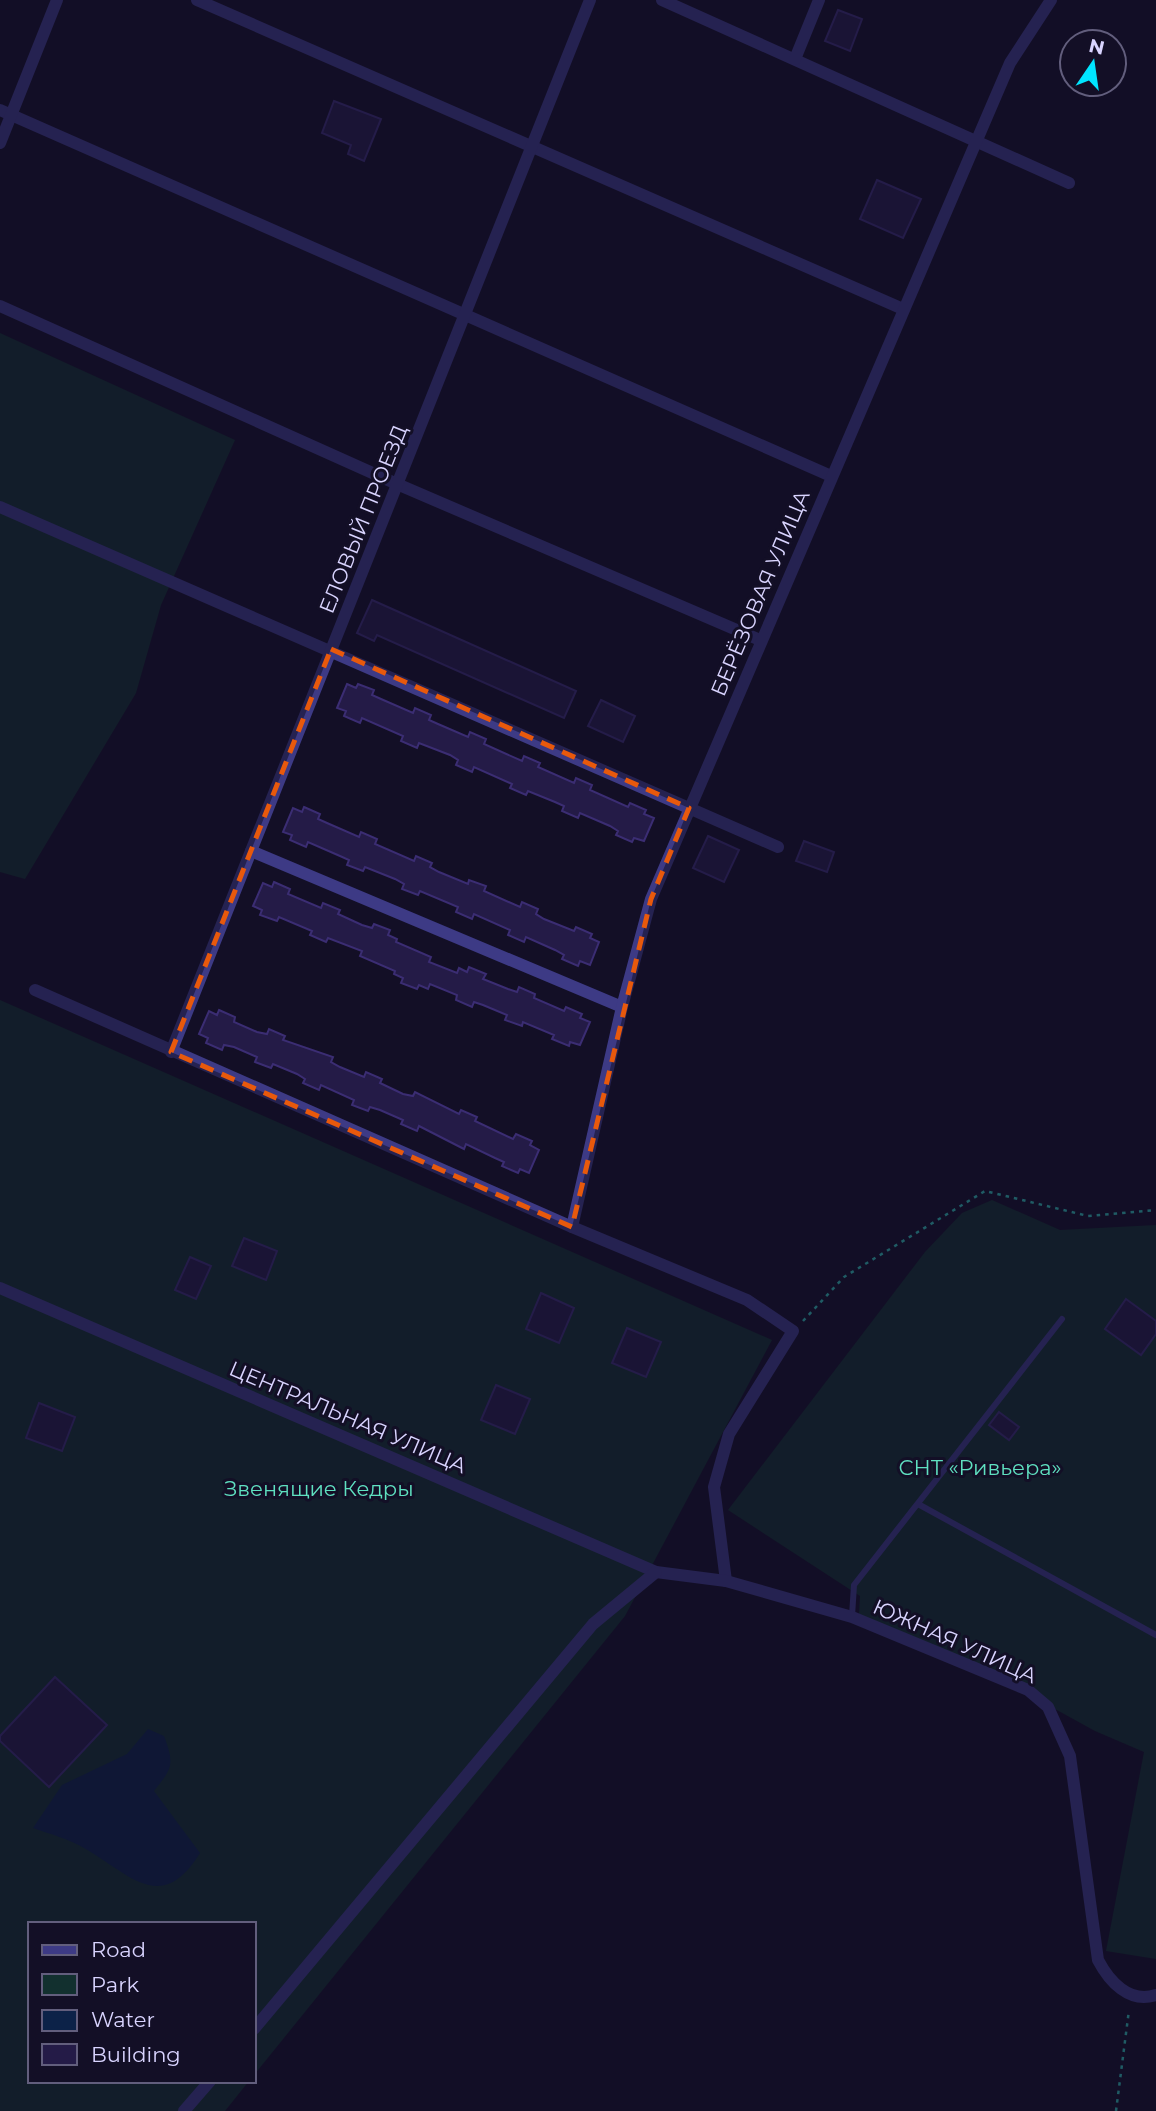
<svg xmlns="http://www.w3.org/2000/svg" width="1156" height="2111" font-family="Montserrat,sans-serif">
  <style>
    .green { fill: #12302f }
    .water { fill: #0c2248 }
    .building { fill: #241b47; stroke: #3b2d73; stroke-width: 2 }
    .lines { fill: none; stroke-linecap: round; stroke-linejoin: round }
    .path { stroke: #2fb8b0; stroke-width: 2.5; stroke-dasharray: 3.5 5; stroke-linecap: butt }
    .service { stroke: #3d3a85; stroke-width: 6 }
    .minor { stroke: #3d3a85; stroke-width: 12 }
    .marked { fill: none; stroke: #e8590c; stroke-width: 5; stroke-dasharray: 14 9; stroke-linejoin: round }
    .labels { text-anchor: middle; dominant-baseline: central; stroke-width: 6; stroke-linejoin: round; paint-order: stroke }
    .street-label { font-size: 21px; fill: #d9d4ff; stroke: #130f26 }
    .park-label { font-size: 21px; fill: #5fe0c0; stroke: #130f26 }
  </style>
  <rect width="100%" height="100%" fill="#130f26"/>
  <g class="green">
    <polygon points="0,333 235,440 161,605 136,693 25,879 0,872"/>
    <polygon points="0,1000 772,1340 625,1616 254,2075 254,1924 30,1924 30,2081 249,2081 225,2111 0,2111"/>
    <polygon points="992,1200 1060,1230 1156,1225 1156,1959 1106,1951 1144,1752 1095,1731 970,1662 859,1614 860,1596 728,1510 925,1252 962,1213"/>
  </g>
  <path class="water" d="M148,1729L164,1736C175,1765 172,1768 154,1791L200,1853C161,1916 130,1874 84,1848C69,1839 50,1834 33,1828L62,1785L127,1754Z"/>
  <g class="building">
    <polygon points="838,10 862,19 850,51 825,41"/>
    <polygon points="334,101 381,119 364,161 348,154 351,145 322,133"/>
    <polygon points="877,180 921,199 903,238 860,219"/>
    <polygon points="372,600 576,691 564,718 377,635 374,641 357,633"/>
    <polygon points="347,684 356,688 358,684 374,690 372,695 381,699 413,713 415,708 431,715 429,720 438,724 468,737 470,732 486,739 484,744 522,761 524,756 540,763 538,767 574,783 576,778 592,785 590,790 628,807 630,803 646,810 644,814 654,818 644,841 634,838 632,842 616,835 618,831 610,826 580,813 578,818 562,811 564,806 555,802 528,791 526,795 510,788 512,784 474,767 472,772 456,765 458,760 450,755 419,743 417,748 401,741 403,736 362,718 360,723 344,716 346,711 337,708"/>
    <polygon points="601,700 635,716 623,742 588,726"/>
    <polygon points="304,807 320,814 318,819 327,823 359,837 361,832 377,839 375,844 414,861 416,856 432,863 430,867 439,872 468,884 469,880 486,886 484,891 520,907 522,902 538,909 536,914 544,919 574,931 576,927 592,934 590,938 599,942 590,965 580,961 578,966 562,959 564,955 555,950 526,937 524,942 508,935 510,930 474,914 472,919 456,912 458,907 420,891 418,895 402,889 404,884 395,879 365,867 363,871 347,865 349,860 340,856 308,842 306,847 290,840 292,835 283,832 293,808 302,812"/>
    <polygon points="708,836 739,850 724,882 693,868"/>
    <polygon points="804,841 834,852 827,872 796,861"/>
    <polygon points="274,882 290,889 288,894 321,908 323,903 340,910 338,914 362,925 372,928 374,924 390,930 388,935 397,939 396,942 431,957 429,962 457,973 459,968 467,972 469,967 486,974 483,979 508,989 517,992 519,987 535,994 534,998 564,1011 566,1007 582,1014 580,1018 590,1022 580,1045 570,1042 569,1046 552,1039 554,1035 523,1022 522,1026 505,1020 507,1015 483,1005 474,1002 472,1007 456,1000 457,995 430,984 428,989 419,985 417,989 401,983 403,978 394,974 395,971 360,956 362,951 328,938 326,942 310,935 312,931 279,917 277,921 260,915 262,910 253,906 263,883 272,887"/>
    <polygon points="219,1010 235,1017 234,1022 257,1032 267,1034 269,1029 285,1036 283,1040 333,1057 331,1062 340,1067 364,1077 366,1072 382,1079 380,1083 403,1094 413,1096 415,1092 459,1114 461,1110 477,1117 475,1121 513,1139 516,1134 532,1141 530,1145 539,1150 529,1173 520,1169 518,1173 502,1166 504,1162 495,1158 466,1144 464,1149 419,1126 417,1131 401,1124 403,1120 380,1110 370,1107 368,1111 352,1105 354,1100 321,1085 319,1090 303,1083 305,1079 297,1074 273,1064 271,1068 255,1062 257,1057 234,1047 224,1045 222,1050 206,1043 208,1038 199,1034 209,1011 217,1015"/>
    <polygon points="244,1238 277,1251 266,1280 232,1266"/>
    <polygon points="190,1257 211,1266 196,1299 175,1290"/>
    <polygon points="541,1293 574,1308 559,1343 526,1329"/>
    <polygon points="1126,1299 1156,1321 1156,1334 1141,1355 1105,1329"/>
    <polygon points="627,1328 661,1342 646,1377 612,1363"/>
    <polygon points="496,1385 530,1399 515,1434 481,1420"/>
    <polygon points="39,1403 75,1417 62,1451 26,1438"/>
    <polygon points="999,1412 1019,1427 1009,1440 989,1425"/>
    <polygon points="55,1677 107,1725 49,1787 0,1741 0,1736"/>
  </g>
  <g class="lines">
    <g class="path">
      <polyline points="803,1321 844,1277 985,1191 1088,1216 1156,1210"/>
      <polyline points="1116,2111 1129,2010"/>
    </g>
    <g class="service">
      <polyline points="918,1504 1156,1635"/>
      <polyline points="852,1616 854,1585 1062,1319"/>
    </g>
    <g class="minor">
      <polyline points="197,0 903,309"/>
      <polyline points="662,0 1069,183"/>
      <polyline points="795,59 819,0"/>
      <polyline points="0,110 831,476"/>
      <polyline points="0,143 57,0"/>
      <polyline points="0,306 397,484 760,640"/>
      <polyline points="0,507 778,847"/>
      <polyline points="251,851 622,1007"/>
      <polyline points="35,990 572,1227 747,1300 793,1331 729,1434 714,1487 726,1581"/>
      <polyline points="171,1052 590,0"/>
      <polyline points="572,1227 622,1007 651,899 1010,63 1051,0"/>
      <path d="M0,1288L656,1572L726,1581L852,1617L1028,1690L1048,1707L1070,1756L1098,1960C1109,1981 1129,2004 1156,1995"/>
      <polyline points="254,2029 593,1624 656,1572"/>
      <polyline points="184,2111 210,2081"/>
    </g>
  </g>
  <path d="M0 0H1156V2111H0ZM331,649L689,808L651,899L572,1227L171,1052Z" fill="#130f26" fill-opacity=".55" fill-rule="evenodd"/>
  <path class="marked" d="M331,649L689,808L651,899L572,1227L171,1052Z"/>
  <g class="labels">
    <g class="street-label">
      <text transform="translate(363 519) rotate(-68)">ЕЛОВЫЙ ПРОЕЗД</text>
      <text transform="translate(760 593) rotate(-67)">БЕРЁЗОВАЯ УЛИЦА</text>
      <text transform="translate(348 1417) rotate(23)">ЦЕНТРАЛЬНАЯ УЛИЦА</text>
      <text transform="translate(955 1641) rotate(24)">ЮЖНАЯ УЛИЦА</text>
    </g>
    <g class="park-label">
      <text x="980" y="1467">СНТ «Ривьера»</text>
      <text x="319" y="1488">Звенящие Кедры</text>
    </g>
  </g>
  <rect x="28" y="1922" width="228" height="161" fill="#130f26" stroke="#625e7d" stroke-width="2"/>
  <rect x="42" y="1945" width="35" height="10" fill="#3d3a85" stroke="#625e7d" stroke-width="2"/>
  <text x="91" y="1957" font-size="21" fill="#d9d4ff">Road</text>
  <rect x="42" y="1974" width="35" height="21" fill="#12302f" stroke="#625e7d" stroke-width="2"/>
  <text x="91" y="1992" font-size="21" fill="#d9d4ff">Park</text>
  <rect x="42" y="2010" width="35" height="21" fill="#0c2248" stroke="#625e7d" stroke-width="2"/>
  <text x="91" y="2027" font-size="21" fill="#d9d4ff">Water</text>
  <rect x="42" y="2044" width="35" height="21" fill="#241b47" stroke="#625e7d" stroke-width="2"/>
  <text x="91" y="2062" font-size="21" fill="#d9d4ff">Building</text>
  <g transform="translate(1093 63) rotate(13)"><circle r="33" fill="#130f26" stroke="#625e7d" stroke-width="2"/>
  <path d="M0-5L12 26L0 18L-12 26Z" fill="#00e5ff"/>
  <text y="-10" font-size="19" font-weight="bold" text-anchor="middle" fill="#d9d4ff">N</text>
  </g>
</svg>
